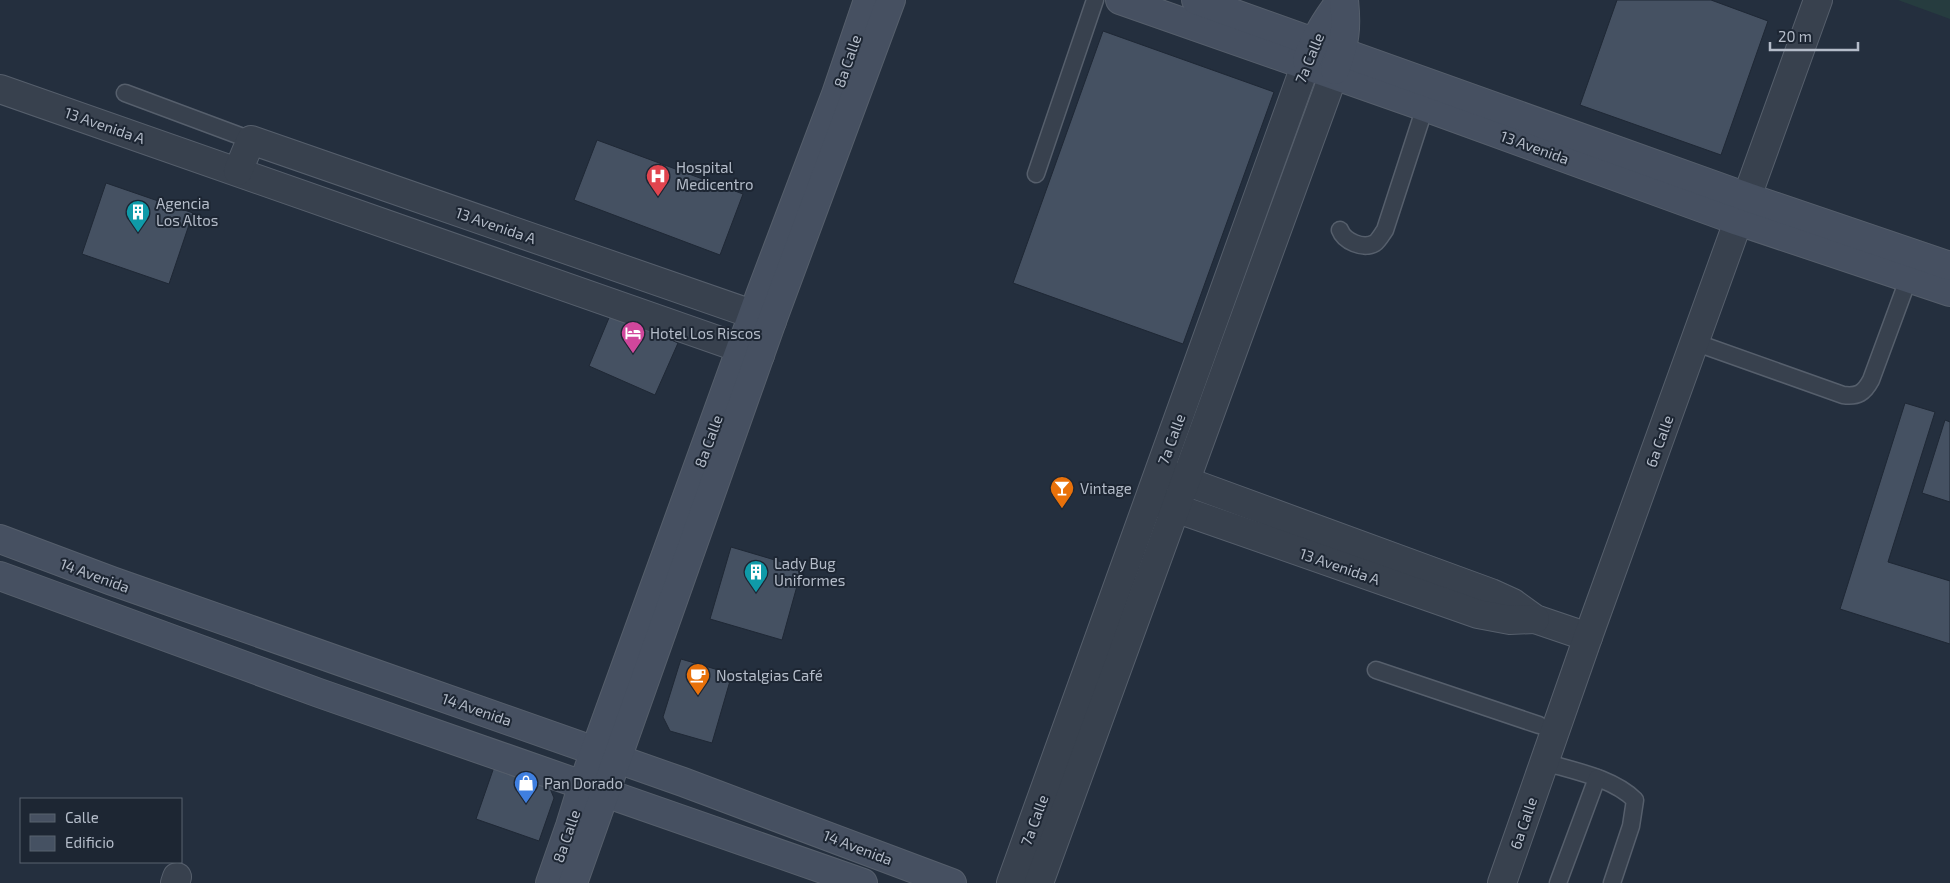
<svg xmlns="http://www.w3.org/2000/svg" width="1950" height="883" font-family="'Exo 2',sans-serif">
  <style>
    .green { fill: #263c3f }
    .building { fill: #455162; stroke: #1f2835 }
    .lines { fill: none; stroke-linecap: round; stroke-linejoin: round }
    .lane-casing { stroke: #565f6c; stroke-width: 19 }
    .street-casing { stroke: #565f6c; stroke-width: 30 }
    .secondary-casing { stroke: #565f6c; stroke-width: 30 }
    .lane { stroke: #38414e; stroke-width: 16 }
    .street { stroke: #38414e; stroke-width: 28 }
    .secondary { stroke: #465061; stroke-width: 28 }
    .labels { text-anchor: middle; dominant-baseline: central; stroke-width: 4; stroke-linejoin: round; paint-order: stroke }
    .street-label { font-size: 15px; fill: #b4bcc9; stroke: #1d2633 }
    .poi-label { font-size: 15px; fill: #b4bcc9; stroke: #1d2633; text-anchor: start }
  </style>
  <rect width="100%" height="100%" fill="#242f3e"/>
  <polygon class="green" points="1898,0 1950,0 1950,19"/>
  <g class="building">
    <polygon points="1617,0 1711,0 1768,21 1721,155 1580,105"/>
    <polygon points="1103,31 1274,92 1183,344 1013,283"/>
    <polygon points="597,140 743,194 720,255 574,200"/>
    <polygon points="106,183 193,213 169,284 82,254"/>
    <polygon points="611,313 678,343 655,395 589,366"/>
    <polygon points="1905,403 1935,412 1888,562 1950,581 1950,644 1840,609"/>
    <polygon points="1945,420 1950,422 1950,502 1922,493"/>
    <polygon points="731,547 802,568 782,640 710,619"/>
    <polygon points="681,659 732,674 712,743 670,731 663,717"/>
    <polygon points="494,767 549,786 554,798 539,841 476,819"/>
  </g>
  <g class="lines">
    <g class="lane-casing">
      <g id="lane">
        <polyline points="125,93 251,140"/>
        <polyline points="1036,174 1095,0"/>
        <path d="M1340,230C1344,241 1363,250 1375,243C1379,240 1382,234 1385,230L1425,107"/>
        <path d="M1694,342L1843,395C1858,397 1864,393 1871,380L1909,277"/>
        <polyline points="1376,670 1539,725"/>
        <path d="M1544,762C1574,771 1613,778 1635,800L1631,826L1612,883"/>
        <polyline points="1558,883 1597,778"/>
      </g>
    </g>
    <g class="street-casing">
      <g id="street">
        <polyline points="0,89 760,355"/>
        <polyline points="238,171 251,140 772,321"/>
        <polyline points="1169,475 1491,593 1513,603 1535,619 1588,637"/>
        <polyline points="1158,502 1478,614 1510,620 1535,619"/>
        <polyline points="175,883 177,877"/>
        <polyline points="1011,883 1305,66"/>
        <polyline points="1039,883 1333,76"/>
        <polyline points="1502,883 1588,637 1818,0"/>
      </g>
    </g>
    <g class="secondary-casing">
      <g id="secondary">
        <polyline points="1120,0 1425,107 1738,221 1950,292"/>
        <polyline points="1196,0 1747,197 1950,266"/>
        <path d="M1307,60C1315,37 1327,19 1341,0"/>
        <path d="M1335,70C1345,43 1347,28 1344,0"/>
        <polyline points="0,539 112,581 683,782 952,883"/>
        <polyline points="0,576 319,693 863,883"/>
        <polyline points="550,883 570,826 583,784 760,295 836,94 868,0"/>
        <polyline points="573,883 772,321 891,0"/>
      </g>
    </g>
    <use href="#lane" class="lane"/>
    <use href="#street" class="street"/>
    <use href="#secondary" class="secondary"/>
  </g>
  <defs>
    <g id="hospital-pin" transform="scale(1.25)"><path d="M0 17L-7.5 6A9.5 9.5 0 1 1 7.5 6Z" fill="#e0444e" stroke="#1d2633"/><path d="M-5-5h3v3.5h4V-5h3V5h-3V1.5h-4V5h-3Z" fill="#fff"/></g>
    <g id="building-pin" transform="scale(1.25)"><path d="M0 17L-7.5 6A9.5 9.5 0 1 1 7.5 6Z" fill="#0f9aa8" stroke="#1d2633"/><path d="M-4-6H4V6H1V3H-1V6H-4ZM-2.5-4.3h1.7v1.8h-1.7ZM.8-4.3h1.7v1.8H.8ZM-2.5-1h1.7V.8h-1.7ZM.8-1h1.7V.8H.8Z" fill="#fff"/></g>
    <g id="hotel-pin" transform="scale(1.25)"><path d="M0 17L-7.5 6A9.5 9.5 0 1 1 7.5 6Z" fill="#d1479c" stroke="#1d2633"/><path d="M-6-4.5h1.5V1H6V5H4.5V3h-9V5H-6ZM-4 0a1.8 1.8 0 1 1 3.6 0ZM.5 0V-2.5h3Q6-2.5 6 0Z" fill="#fff"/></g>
    <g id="bar-pin" transform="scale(1.25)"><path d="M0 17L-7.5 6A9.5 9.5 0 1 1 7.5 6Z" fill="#e8710a" stroke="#1d2633"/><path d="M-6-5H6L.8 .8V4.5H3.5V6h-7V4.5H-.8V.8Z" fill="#fff"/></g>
    <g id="cafe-pin" transform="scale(1.25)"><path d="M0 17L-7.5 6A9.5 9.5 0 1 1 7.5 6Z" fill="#e8710a" stroke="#1d2633"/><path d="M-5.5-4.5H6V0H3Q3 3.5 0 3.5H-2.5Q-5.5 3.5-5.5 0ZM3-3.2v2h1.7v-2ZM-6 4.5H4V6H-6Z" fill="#fff"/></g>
    <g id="shop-pin" transform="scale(1.25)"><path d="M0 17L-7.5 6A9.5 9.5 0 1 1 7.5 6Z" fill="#3f7fe0" stroke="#1d2633"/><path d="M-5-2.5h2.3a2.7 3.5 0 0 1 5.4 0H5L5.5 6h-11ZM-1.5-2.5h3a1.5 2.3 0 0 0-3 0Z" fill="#fff"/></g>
  </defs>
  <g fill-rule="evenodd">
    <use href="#hospital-pin" x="658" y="176"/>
    <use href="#building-pin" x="138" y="212"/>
    <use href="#hotel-pin" x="633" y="333"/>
    <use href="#bar-pin" x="1062" y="488"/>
    <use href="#building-pin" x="756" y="572"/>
    <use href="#cafe-pin" x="698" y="675"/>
    <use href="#shop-pin" x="526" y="783"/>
  </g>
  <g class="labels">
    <g class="street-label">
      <text transform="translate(1309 58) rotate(-68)">7a Calle</text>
      <text transform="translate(847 61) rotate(-71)">8a Calle</text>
      <text transform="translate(105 125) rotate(19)">13 Avenida A</text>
      <text transform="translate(1535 147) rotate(20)">13 Avenida</text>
      <text transform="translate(496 225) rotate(19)">13 Avenida A</text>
      <text transform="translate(1171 439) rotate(-70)">7a Calle</text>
      <text transform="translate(708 441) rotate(-70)">8a Calle</text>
      <text transform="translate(1659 441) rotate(-70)">6a Calle</text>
      <text transform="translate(1340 566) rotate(19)">13 Avenida A</text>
      <text transform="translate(95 575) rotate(20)">14 Avenida</text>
      <text transform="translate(477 709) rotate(19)">14 Avenida</text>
      <text transform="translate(1034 820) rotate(-70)">7a Calle</text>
      <text transform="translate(1523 823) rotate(-71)">6a Calle</text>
      <text transform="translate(566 836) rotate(-71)">8a Calle</text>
      <text transform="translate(858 847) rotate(21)">14 Avenida</text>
    </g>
    <g class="poi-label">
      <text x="676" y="167">Hospital<tspan x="676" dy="17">Medicentro</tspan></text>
      <text x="156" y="203">Agencia<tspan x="156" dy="17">Los Altos</tspan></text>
      <text x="650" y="333">Hotel Los Riscos</text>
      <text x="1080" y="488">Vintage</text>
      <text x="774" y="563">Lady Bug<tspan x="774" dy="17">Uniformes</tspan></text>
      <text x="716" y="675">Nostalgias Café</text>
      <text x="544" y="783">Pan Dorado</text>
    </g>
  </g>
  <rect x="20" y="798" width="162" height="65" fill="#1d2633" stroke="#59626f"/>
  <rect x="30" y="814" width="25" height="8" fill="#465061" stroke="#59626f"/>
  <text x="65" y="823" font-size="15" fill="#b4bcc9">Calle</text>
  <rect x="30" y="836" width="25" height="15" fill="#455162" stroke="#59626f"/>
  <text x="65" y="848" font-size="15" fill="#b4bcc9">Edificio</text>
  <path d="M1770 42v8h88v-8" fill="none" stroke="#b4bcc9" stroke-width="2.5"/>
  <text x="1778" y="42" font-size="15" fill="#b4bcc9" stroke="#1d2633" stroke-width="4" paint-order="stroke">20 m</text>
</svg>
